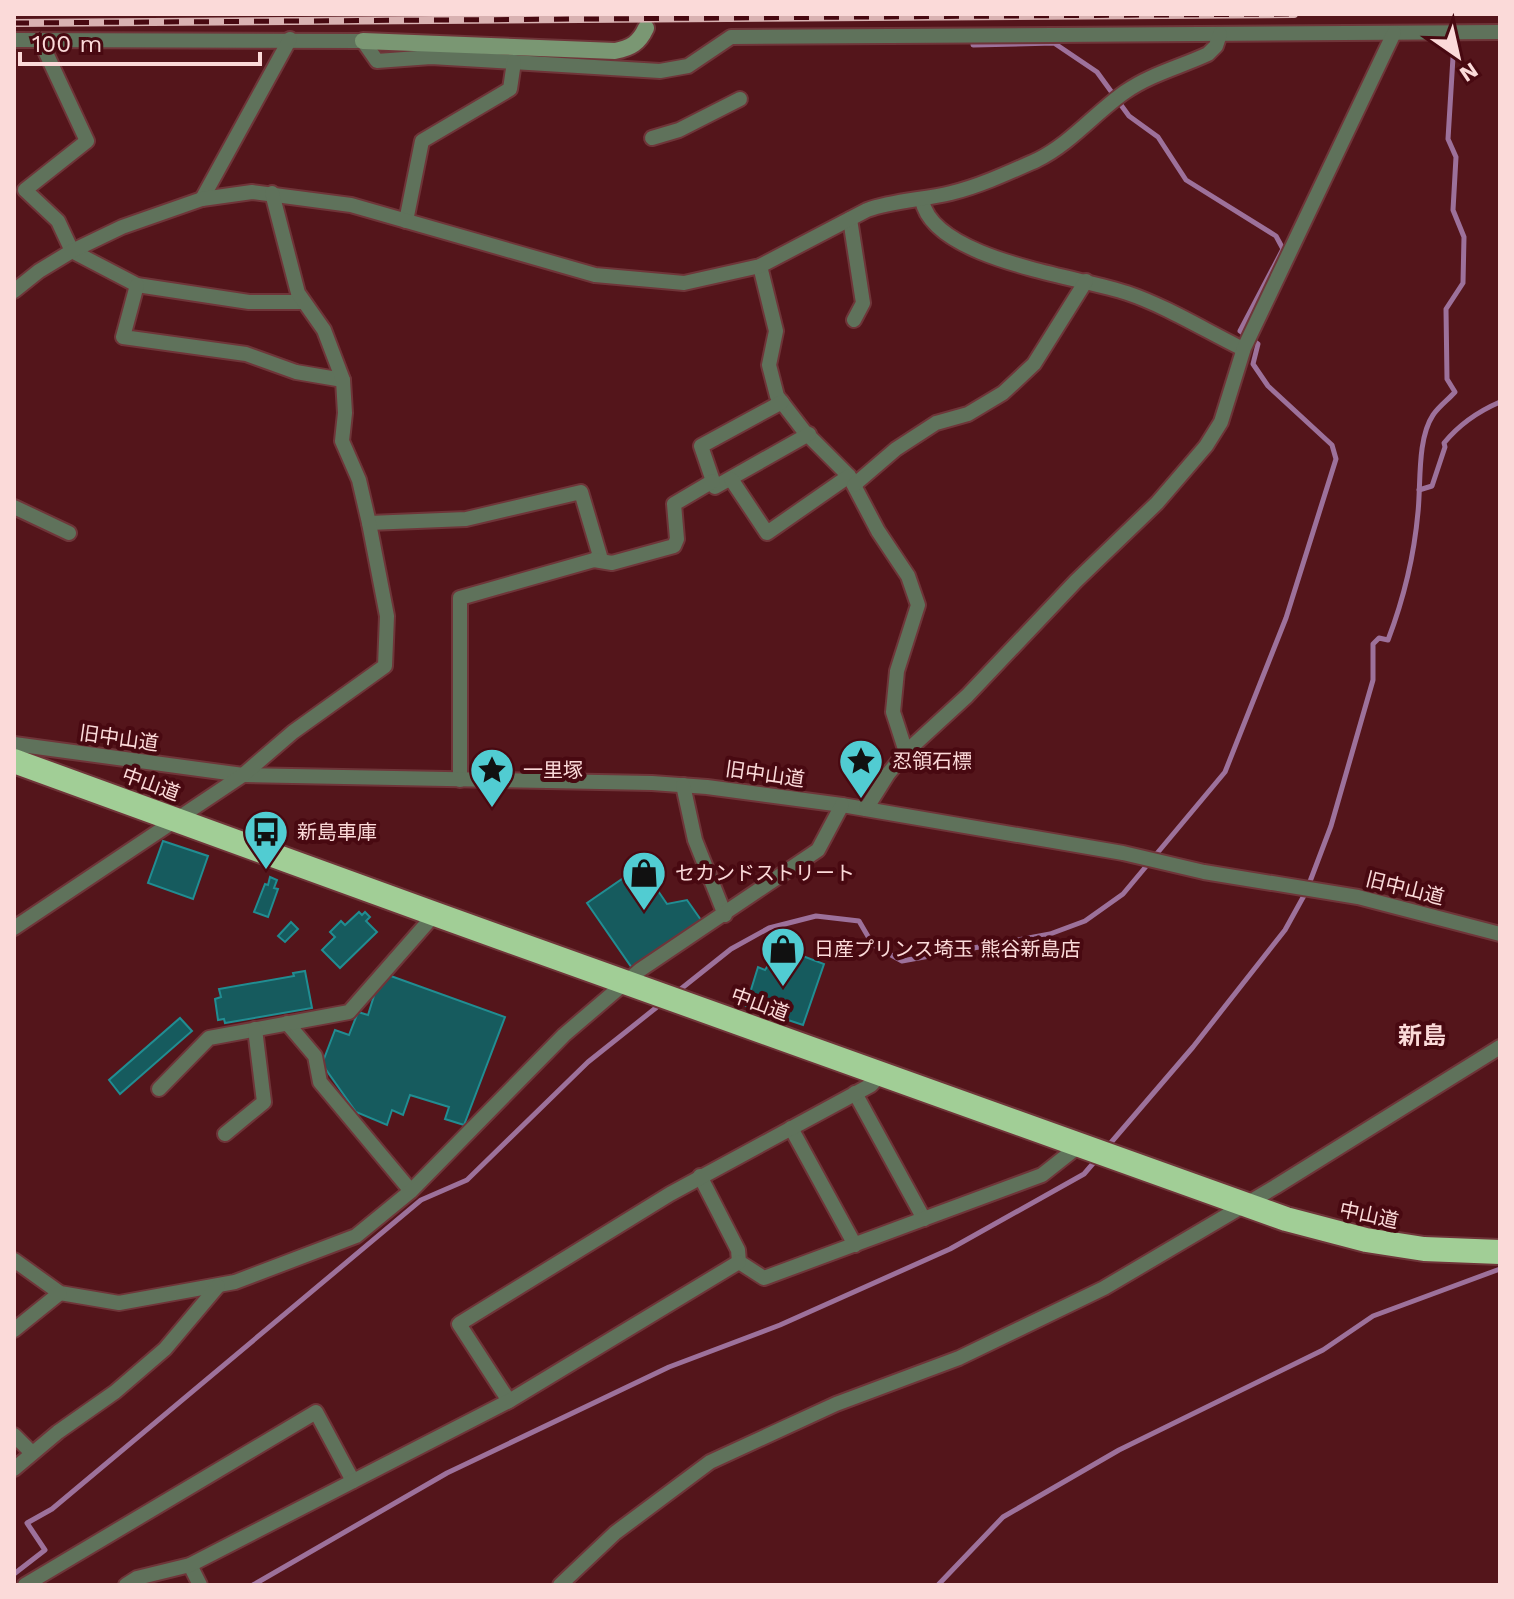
<svg xmlns="http://www.w3.org/2000/svg" width="1514" height="1599" font-family="'Work Sans','Noto Sans JP',sans-serif">
  <style>
    .lines { fill: none; stroke-linecap: round; stroke-linejoin: round }
    .stream { stroke: #9d719b; stroke-width: 5 }
    .building { fill: #165b5e; stroke: #218d92; stroke-width: 2 }
    .street-casing { stroke: #6f3539; stroke-width: 18 }
    .secondary-casing { stroke: #6f3539; stroke-width: 20 }
    .highway-casing { stroke: #6f3539; stroke-width: 28 }
    .street { stroke: #5f725b; stroke-width: 14 }
    .secondary { stroke: #7a9773; stroke-width: 16 }
    .highway { stroke: #a1ce96; stroke-width: 24 }
    .rail-casing { stroke: #d9b2b2; stroke-width: 8 }
    .rail { stroke: #480911; stroke-width: 5; stroke-dasharray: 15; stroke-linecap: butt }
    .labels { text-anchor: middle; dominant-baseline: central; stroke-width: 8; stroke-linejoin: round; paint-order: stroke }
    .street-label { font-size: 20px; fill: #fbdad9; stroke: #480911 }
    .poi-label { font-size: 20px; fill: #fbdad9; stroke: #480911; text-anchor: start }
    .quarter-label { font-size: 24px; font-weight: bold; fill: #fbdad9; stroke: #480911 }
  </style>
  <rect width="100%" height="100%" fill="#54151b"/>
  <g class="lines">
    <g class="stream">
      <path d="M1419,490L1432,486L1445,447L1444,443C1458,426 1479,411 1500,402"/>
      <polyline points="677,992 731,949 769,928 816,916 859,921 873,945 902,961 1050,934 1085,921 1123,894 1225,772 1286,618 1336,459 1332,445 1268,386 1253,364 1258,344 1240,331 1283,249 1276,236 1186,180 1158,137 1129,116 1097,72 1054,43 973,45 973,40"/>
      <path d="M1108,1146L1193,1047L1285,930L1306,892L1331,826L1373,680V644L1379,638L1388,640C1404,598 1414,557 1418,512C1421,484 1417,439 1433,415C1439,406 1449,399 1455,392L1447,379L1446,309L1463,283L1464,237L1453,210L1456,157L1448,139L1454,41"/>
      <polyline points="14,1574 45,1550 27,1523 52,1509 421,1200 467,1180 588,1062 662,1003"/>
      <polyline points="253,1585 447,1473 669,1367 780,1325 950,1249 1084,1174 1096,1160"/>
      <polyline points="938,1585 1003,1517 1119,1450 1323,1350 1373,1316 1500,1269"/>
    </g>
  </g>
  <g class="building">
    <polygon points="163,841 208,856 193,899 148,883"/>
    <polygon points="641,866 667,904 687,900 701,920 632,968 587,903"/>
    <polygon points="270,877 277,880 274,888 278,889 268,917 254,912 265,884 268,885"/>
    <polygon points="359,912 362,915 365,912 370,917 366,921 377,932 340,968 322,950 335,937 330,932 341,921 345,925"/>
    <polygon points="291,922 298,929 285,942 278,936"/>
    <polygon points="800,955 824,964 803,1025 746,1006 758,967 765,970 771,961 780,967 783,962 796,966"/>
    <polygon points="305,971 312,1008 225,1023 224,1019 218,1020 215,999 221,997 219,989 294,976 293,973"/>
    <polygon points="388,975 505,1017 464,1125 445,1119 449,1107 410,1095 403,1115 392,1110 387,1125 356,1112 322,1064 335,1030 349,1035 358,1012 368,1015 377,986"/>
    <polygon points="180,1018 192,1031 120,1094 109,1080"/>
  </g>
  <g class="lines">
    <g class="street-casing">
      <g id="street">
        <polyline points="14,40 363,41 377,61 431,57 660,71 688,66 731,37 1500,32"/>
        <polyline points="40,40 87,141 25,190 58,221 72,251 137,285 249,302 303,302"/>
        <polyline points="652,138 679,130 740,99"/>
        <polyline points="202,199 290,39"/>
        <path d="M922,200C933,260 1078,276 1127,293C1166,306 1206,331 1243,349"/>
        <polyline points="850,219 863,303 854,320"/>
        <polyline points="406,221 422,141 510,89 514,62"/>
        <polyline points="760,266 776,331 769,365 777,396 804,431 849,476 878,531 908,576 918,605 897,671 893,712 906,752"/>
        <polyline points="137,285 123,337 246,354 296,372 343,380"/>
        <path d="M14,291L39,271L72,251L122,227L202,199L252,192L351,205L595,275L684,283L760,266L867,210C894,200 923,200 951,193C980,186 1010,172 1037,160C1070,144 1095,113 1125,92C1151,74 1180,67 1208,54L1216,46L1220,34"/>
        <polyline points="782,402 701,446 715,487 809,434"/>
        <polyline points="731,479 767,533 849,476"/>
        <polyline points="854,485 896,449 936,423 968,414 1003,393 1034,364 1086,281"/>
        <polyline points="14,507 69,533"/>
        <polyline points="369,523 466,519 581,492 600,556 594,560 460,598 460,780"/>
        <polyline points="594,560 612,563 674,546 677,539 674,504 713,481"/>
        <polyline points="14,744 243,775 652,783 707,787 842,805 1123,853 1204,872 1358,897 1500,934"/>
        <polyline points="683,785 695,840 725,915"/>
        <polyline points="866,809 888,774 906,752 967,696 1076,581 1157,503 1206,446 1221,422 1244,348 1394,33"/>
        <polyline points="14,928 243,775 293,732 385,666 387,616 369,523 359,480 342,441 345,413 343,380 324,330 298,293 272,193"/>
        <polyline points="287,1023 315,1056 320,1082 411,1191"/>
        <polyline points="159,1089 209,1038 349,1012 435,914"/>
        <polyline points="855,1093 924,1219"/>
        <polyline points="791,1128 855,1245"/>
        <polyline points="225,1134 264,1102 255,1029"/>
        <polyline points="700,1176 738,1250 739,1262 764,1278 1042,1175 1080,1145"/>
        <polyline points="14,1260 60,1293 119,1303 235,1282 356,1236 411,1191 564,1035 640,970 818,850 842,805"/>
        <polyline points="14,1330 60,1293"/>
        <polyline points="509,1401 459,1324 670,1194 871,1085 882,1073"/>
        <polyline points="14,1435 32,1453"/>
        <polyline points="14,1469 58,1432 115,1392 165,1349 218,1286"/>
        <polyline points="190,1565 200,1585"/>
        <polyline points="25,1585 316,1412 353,1481"/>
        <polyline points="126,1585 137,1578 190,1565 509,1401 739,1262"/>
        <polyline points="560,1585 615,1533 710,1462 836,1404 959,1358 1104,1288 1275,1187 1500,1047"/>
      </g>
    </g>
    <g class="secondary-casing">
      <path id="secondary" d="M363,41L615,51C631,48 639,43 646,28"/>
    </g>
    <g class="highway-casing">
      <polyline id="highway" points="14,761 435,914 1286,1219 1366,1240 1424,1249 1500,1252"/>
    </g>
    <use href="#street" class="street"/>
    <use href="#secondary" class="secondary"/>
    <use href="#highway" class="highway"/>
    <g class="rail-casing">
      <polyline id="rail" points="14,23 1294,14"/>
    </g>
    <use href="#rail" class="rail"/>
  </g>
  <defs>
    <g id="sight-pin" transform="scale(2.3)"><path d="M0 17L-7.5 6A9.5 9.5 0 1 1 7.5 6Z" fill="#51ccd2" stroke="#480911"/><path d="M0-6L1.8-2.2L6-1.7L2.9 1.2L3.7 5.4L0 3.3L-3.7 5.4L-2.9 1.2L-6-1.7L-1.8-2.2Z" fill="#111"/></g>
    <g id="bus-pin" transform="scale(2.3)"><path d="M0 17L-7.5 6A9.5 9.5 0 1 1 7.5 6Z" fill="#51ccd2" stroke="#480911"/><path d="M-5-6H5V4H4V6H2V4H-2V6H-4V4H-5ZM-3.5-4V0h7V-4ZM-3.5 1.2v1.5H-2V1.2ZM2 1.2v1.5H3.5V1.2Z" fill="#111"/></g>
    <g id="shop-pin" transform="scale(2.3)"><path d="M0 17L-7.5 6A9.5 9.5 0 1 1 7.5 6Z" fill="#51ccd2" stroke="#480911"/><path d="M-5-2.5h2.3a2.7 3.5 0 0 1 5.4 0H5L5.5 6h-11ZM-1.5-2.5h3a1.5 2.3 0 0 0-3 0Z" fill="#111"/></g>
  </defs>
  <g fill-rule="evenodd">
    <use href="#sight-pin" x="861" y="761"/>
    <use href="#sight-pin" x="492" y="770"/>
    <use href="#bus-pin" x="266" y="832"/>
    <use href="#shop-pin" x="644" y="873"/>
    <use href="#shop-pin" x="783" y="949"/>
  </g>
  <g class="labels">
    <g class="street-label">
      <text transform="translate(119 738) rotate(8)">旧中山道</text>
      <text transform="translate(765 774) rotate(8)">旧中山道</text>
      <text transform="translate(151 784) rotate(20)">中山道</text>
      <text transform="translate(1405 888) rotate(14)">旧中山道</text>
      <text transform="translate(760 1004) rotate(20)">中山道</text>
      <text transform="translate(1369 1215) rotate(12)">中山道</text>
    </g>
    <g class="poi-label">
      <text x="892" y="761">忍領石標</text>
      <text x="523" y="770">一里塚</text>
      <text x="297" y="832">新島車庫</text>
      <text x="675" y="873">セカンドストリート</text>
      <text x="814" y="949">日産プリンス埼玉 熊谷新島店</text>
    </g>
    <g class="quarter-label">
      <text x="1422" y="1036">新島</text>
    </g>
  </g>
  <rect width="1514" height="1599" fill="none" stroke="#fbdad9" stroke-width="32"/>
  <g transform="translate(1458 56) rotate(146)" stroke="#480911" stroke-width="6" paint-order="stroke">
  <path d="M0-6L14 30L0 20L-14 30Z" fill="#fbdad9"/>
  <text y="-12" font-size="22" font-weight="bold" text-anchor="middle" fill="#fbdad9">N</text>
  </g>
  <path d="M20 52v12h240v-12" fill="none" stroke="#fbdad9" stroke-width="4"/>
  <text x="32" y="52" font-size="24" fill="#fbdad9" stroke="#480911" stroke-width="6" paint-order="stroke">100 m</text>
</svg>
